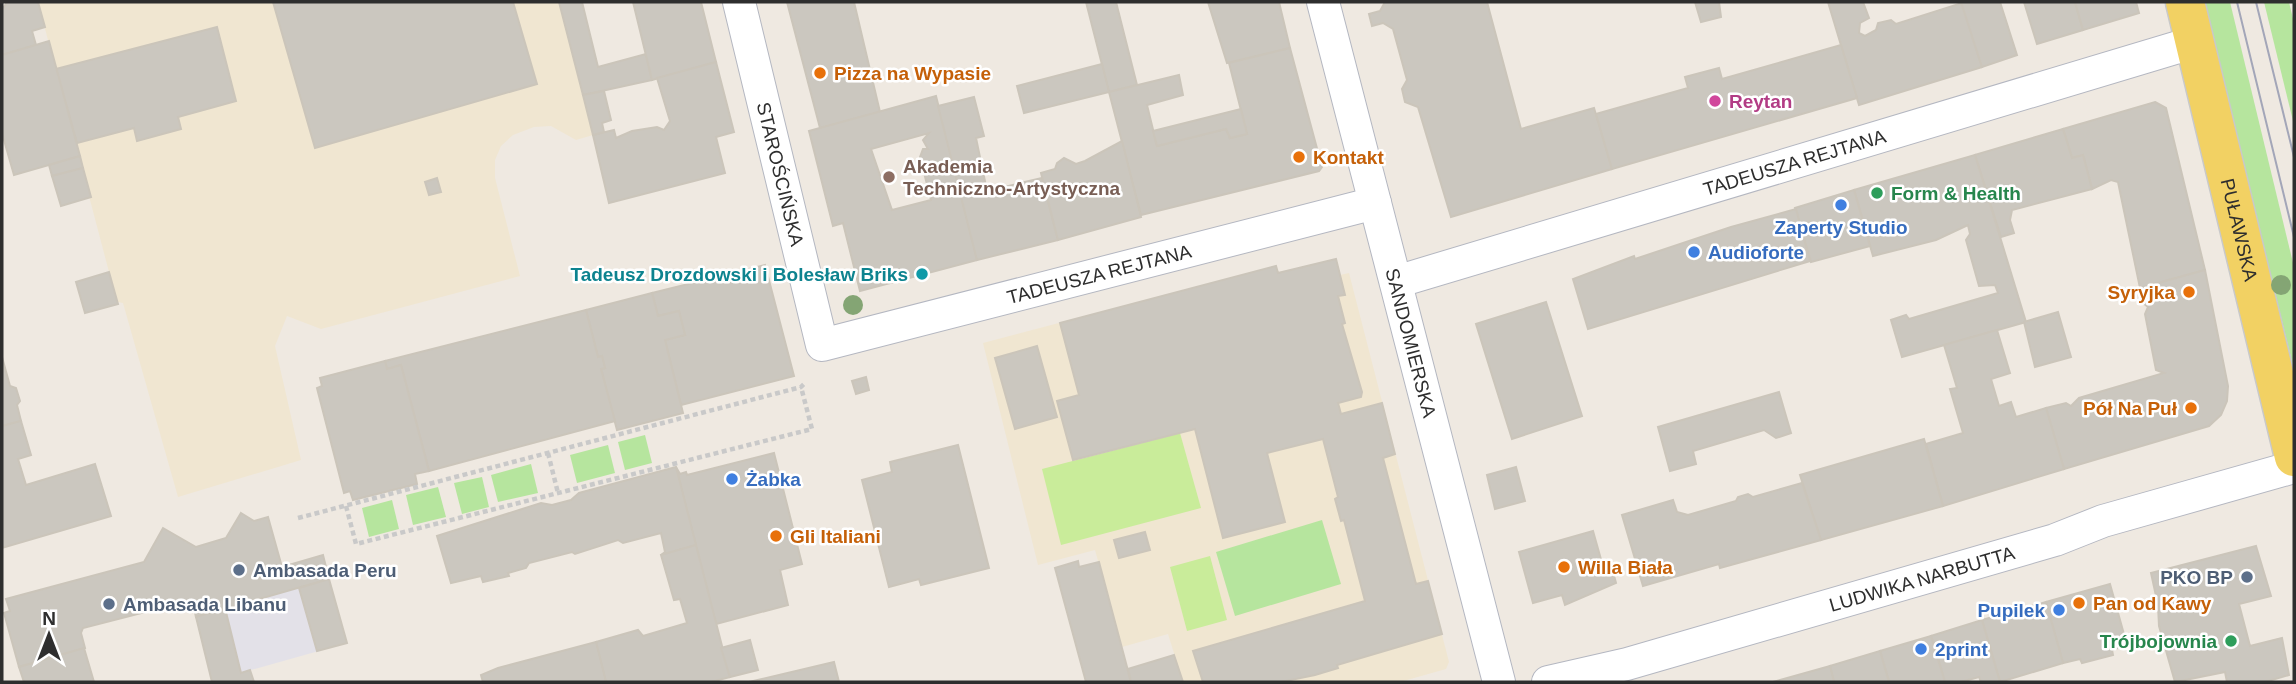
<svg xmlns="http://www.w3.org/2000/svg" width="2296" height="684" font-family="Arial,sans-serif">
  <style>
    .industrial { fill: #e3e1e8 }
    .education { fill: #f0e6d1 }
    .green { fill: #b6e59e }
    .pitch { fill: #c9ec9a }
    .building { fill: #cbc7bf; stroke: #cbc5ba; stroke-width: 2; fill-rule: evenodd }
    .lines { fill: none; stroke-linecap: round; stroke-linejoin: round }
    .minor-casing { stroke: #b4b7c1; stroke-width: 34 }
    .major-casing { stroke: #c9c9c9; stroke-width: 41 }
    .path { stroke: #c9c9c9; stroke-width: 4.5; stroke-dasharray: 5 3.5; stroke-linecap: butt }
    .minor { stroke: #fff; stroke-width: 32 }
    .major { stroke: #f2d163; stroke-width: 38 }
    .tram { stroke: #a3a6b8; stroke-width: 2 }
    .tree { fill: #84a574 }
    .food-dot { fill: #e8710a; stroke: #fff; stroke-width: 2.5 }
    .hotel-dot { fill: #d1479c; stroke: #fff; stroke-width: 2.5 }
    .education-dot { fill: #8d6e63; stroke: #fff; stroke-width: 2.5 }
    .leisure-dot { fill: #2e9e5b; stroke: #fff; stroke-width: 2.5 }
    .shop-dot { fill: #3f7fe0; stroke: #fff; stroke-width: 2.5 }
    .culture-dot { fill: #0f9aa8; stroke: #fff; stroke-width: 2.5 }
    .service-dot { fill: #5c6f8a; stroke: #fff; stroke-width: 2.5 }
    .labels { text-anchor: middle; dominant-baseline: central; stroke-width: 5; stroke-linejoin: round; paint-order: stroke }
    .food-label { font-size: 19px; font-weight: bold; fill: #c56008; stroke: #fff; text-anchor: start }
    .hotel-label { font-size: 19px; font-weight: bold; fill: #b23c85; stroke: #fff; text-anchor: start }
    .street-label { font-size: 19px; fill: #2e2e2e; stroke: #fff }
    .education-label { font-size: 19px; font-weight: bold; fill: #785e54; stroke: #fff; text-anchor: start }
    .leisure-label { font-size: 19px; font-weight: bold; fill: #27864d; stroke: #fff; text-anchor: start }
    .shop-label { font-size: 19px; font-weight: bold; fill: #366cbe; stroke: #fff; text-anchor: start }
    .culture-label { font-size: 19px; font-weight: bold; fill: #0d838f; stroke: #fff; text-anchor: end }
    .service-label { font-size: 19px; font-weight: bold; fill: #4e5e75; stroke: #fff; text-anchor: start }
  </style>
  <rect width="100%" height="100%" fill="#efe9e1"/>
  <polygon class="industrial" points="329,579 347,643 212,681 196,617"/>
  <g class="education">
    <polygon points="38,2 559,2 593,135 576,140 551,126 534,127 513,135 501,146 495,160 495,178 520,276 321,329 287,316 275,346 301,460 178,497 123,303 118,302 109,272"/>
    <polygon points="1336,259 1340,275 1349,273 1449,662 1446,669 1400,682 1183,682 1168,634 1122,647 1095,550 1038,565 983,343 1276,266 1279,273"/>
  </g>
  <g class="green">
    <polygon points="2204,2 2230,2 2294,267 2294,370"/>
    <polygon points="2264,2 2289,2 2294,23 2294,125"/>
    <polygon points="645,435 652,463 625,470 618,442"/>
    <polygon points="608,445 615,473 577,483 570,455"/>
    <polygon points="531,464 538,493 498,502 491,475"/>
    <polygon points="482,477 489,507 462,514 454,483"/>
    <polygon points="438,487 446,517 413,525 406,495"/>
    <polygon points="392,500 399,529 369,537 362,508"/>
    <polygon points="1322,520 1341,584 1235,616 1216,552"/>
  </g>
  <g class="pitch">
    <polygon points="1180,433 1201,508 1061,545 1042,469"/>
    <polygon points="1210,556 1227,620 1187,631 1170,567"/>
  </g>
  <g class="building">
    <polygon points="7,2 38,2 45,27 32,31 36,45 2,55 2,10"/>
    <polygon points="273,2 513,2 537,84 315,148"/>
    <polygon points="559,2 582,2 598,67 646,54 652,80 583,95"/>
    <polygon points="633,2 701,2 716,62 652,80"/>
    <polygon points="787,2 854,2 880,112 820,128"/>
    <polygon points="1086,2 1116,2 1137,85 1109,92"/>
    <polygon points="1208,2 1279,2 1290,48 1227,63"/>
    <polygon points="1385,2 1487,2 1521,129 1594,108 1612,169 1451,217 1418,107 1405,102 1402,89 1407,80 1393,29 1383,23 1372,26 1369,14 1380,11"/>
    <polygon points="1695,2 1719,2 1721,17 1701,22"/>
    <polygon points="1828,2 1863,2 1869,18 1860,23 1859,33 1865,36 1876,30 1878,23 1891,20 1896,24 1962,3 1982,67 1859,105"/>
    <polygon points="1961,2 2000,2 2017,55 1982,67"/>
    <polygon points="2024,2 2075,2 2083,30 2037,44"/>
    <polygon points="2075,2 2136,2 2139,13 2083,30"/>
    <polygon points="217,27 236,101 178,117 181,129 137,141 134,128 77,143 56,69"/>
    <polygon points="49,41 80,156 14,175 2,133 2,55"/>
    <polygon points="1841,45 1857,98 1612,169 1596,114 1688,88 1685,77 1719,68 1722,79"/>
    <polygon points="1290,48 1322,167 1319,171 1141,215 1109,92 1179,75 1183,95 1147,105 1157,146 1226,129 1230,138 1247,134 1229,63"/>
    <polygon points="716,62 734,132 716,137 725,173 609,203 593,135 614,130 616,138 632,131 657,127 664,130 670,121 657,78"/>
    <polygon points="1102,64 1109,92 1024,113 1017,86"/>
    <polygon points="604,91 611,120 602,123 604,132 593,135 583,95"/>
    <path d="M936,96L977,260L860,291L843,223L833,226L809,131ZM929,133L923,140L928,149H923L920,157L931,200L892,210L871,149Z"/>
    <polygon points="974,97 984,136 976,138 987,191 1042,178 1058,240 977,260 938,106"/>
    <polygon points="2155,102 2166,108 2205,270 2140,288 2118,182 2111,180 2092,189 2083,155 2072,158 2063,129"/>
    <polygon points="1241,109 1247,134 1230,138 1226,129 1157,146 1153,131"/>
    <polygon points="2063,129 2072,158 2083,155 2092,189 2012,210 2010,220 2014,233 2001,237 1975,155"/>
    <polygon points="1122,141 1141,217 1058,240 1041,173 1055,169 1057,163 1064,158 1076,164 1085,161"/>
    <polygon points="1975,155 2026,322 1902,357 1891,320 1906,315 1909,319 1998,293 1995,285 1979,286 1966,240 1970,234 1968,225 1936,240 1873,256 1854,190"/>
    <polygon points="80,156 83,168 52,176 49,165"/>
    <polygon points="83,168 91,197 61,206 52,176"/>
    <polygon points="437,178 441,192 429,195 425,182"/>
    <polygon points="1854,190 1870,246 1811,262 1795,208"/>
    <polygon points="1796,209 1810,261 1588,329 1573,279 1634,256 1635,259 1731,227"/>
    <polygon points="1336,259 1345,295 1338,296 1345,323 1342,324 1362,392 1361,397 1338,403 1341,414 1382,403 1395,454 1383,458 1416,584 1428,581 1442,634 1337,665 1338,668 1315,675 1281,682 1203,682 1193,651 1365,601 1344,520 1341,521 1335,499 1338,497 1323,439 1267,453 1285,522 1223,538 1195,429 1073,460 1057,401 1079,395 1060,323 1276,266 1278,273"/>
    <polygon points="765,265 794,376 681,405 665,340 685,335 679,311 658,316 652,293"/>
    <polygon points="2205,270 2228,386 2227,401 2221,415 2209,426 2064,469 2046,408 2066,403 2071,406 2079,398 2164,373 2156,370 2145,314 2148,307 2143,303 2140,288"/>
    <polygon points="109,272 118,304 85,313 76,282"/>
    <polygon points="652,293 658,316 679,311 685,335 665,340 683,413 617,430 601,369 605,368 602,356 598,357 586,310"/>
    <polygon points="1546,302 1582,416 1512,439 1476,324"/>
    <polygon points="586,310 598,357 602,356 605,368 601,369 615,421 429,471 401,365 387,369 385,361"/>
    <polygon points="2058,312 2071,357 2035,367 2024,322"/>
    <polygon points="1997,330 2010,373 1991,379 1999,406 2011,402 2016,417 2046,408 2064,469 1943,506 1926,444 1963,433 1950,389 1957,388 1944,345"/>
    <polygon points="1037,346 1057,417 1015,429 995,358"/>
    <polygon points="2,357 10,386 16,388 20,401 17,405 21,421 2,426"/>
    <polygon points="385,361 387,369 401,365 429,471 415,474 417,484 353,500 350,491 344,493 317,388 322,386 320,378"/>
    <polygon points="866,377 869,390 856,394 852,381"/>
    <polygon points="1779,392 1791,433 1776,438 1764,430 1693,451 1696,464 1670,471 1658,427"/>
    <polygon points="21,421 31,455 18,459 26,485 95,464 111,516 2,548 2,426"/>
    <polygon points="1924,439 1943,506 1821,540 1800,475"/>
    <polygon points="958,445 989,568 921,585 919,579 889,587 862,480 892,472 890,462"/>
    <polygon points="774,453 802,564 780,570 788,605 716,624 676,467 680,474 686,472 687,475"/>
    <polygon points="676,467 696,545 661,555 665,552 661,533 623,543 618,540 575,554 572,552 529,563 526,568 508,573 509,576 483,582 481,576 451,583 437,536 541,503 552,505 571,500 579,493"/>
    <polygon points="1516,467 1525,501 1495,509 1487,475"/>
    <polygon points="1802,483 1821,540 1720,568 1719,564 1643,586 1622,515 1673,500 1677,512 1688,515 1736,501 1738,497 1748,494 1753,497"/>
    <polygon points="241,513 254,521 268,517 282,567 323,555 329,579 196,617 192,600 83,628 81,633 85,648 19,667 4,613 10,611 6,599 144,562 163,528 196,547 226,538"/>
    <polygon points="1593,531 1602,563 1610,561 1616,583 1565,605 1562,595 1533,603 1519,552"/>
    <polygon points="1145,532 1150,550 1119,558 1114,540"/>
    <polygon points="696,545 730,677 711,682 606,682 596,642 638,630 643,636 687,623 680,599 674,600 661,555"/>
    <polygon points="2256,546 2271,596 2239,604 2250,646 2282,638 2289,675 2265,682 2227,682 2225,672 2175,682 2159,626 2158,605 2151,573"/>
    <polygon points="1078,561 1079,567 1099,562 1131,682 1086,682 1055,568"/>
    <polygon points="329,579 347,643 317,651 299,588"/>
    <polygon points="2110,584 2127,645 2112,650 2113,655 2082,663 2080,659 2063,663 2046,602"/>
    <polygon points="2046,602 2063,663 2000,682 1982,620"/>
    <polygon points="225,608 241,673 250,670 254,682 212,682 196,617"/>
    <polygon points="1982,620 2000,682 1981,682 1979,677 1961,682 1945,682 1931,636"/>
    <polygon points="1931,636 1945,682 1889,682 1880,651"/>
    <polygon points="750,640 758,670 730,677 721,648"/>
    <polygon points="596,642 606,682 483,682 481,675 498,668"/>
    <polygon points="84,648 94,682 24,682 19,667"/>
    <polygon points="1880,651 1889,682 1834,682 1830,666"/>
    <polygon points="1174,655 1183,682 1131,682 1128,669"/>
    <polygon points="834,662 839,682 749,682"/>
    <polygon points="1830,666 1834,682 1773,682"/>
  </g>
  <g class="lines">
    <g class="minor-casing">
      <g id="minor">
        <path id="s1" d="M739,2L822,345L1375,203"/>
        <path id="s2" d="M1323,2L1499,682"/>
        <path id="s3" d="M1396,282L2195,42"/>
        <path id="s4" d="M1548,682L1627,664L2055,540L2103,521L2294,467"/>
      </g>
    </g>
    <g class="major-casing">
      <g id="major">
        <path id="s5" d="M2185,2L2294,457"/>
      </g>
    </g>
    <g class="path">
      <polyline points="548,453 558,493"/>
      <polyline points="346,506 356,544 812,429 801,387"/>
      <polyline points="298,518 801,387 805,383"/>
    </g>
    <use href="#minor" class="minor"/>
    <use href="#major" class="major"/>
    <g class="tram">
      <polyline points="2237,2 2294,237"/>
      <polyline points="2256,2 2294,157"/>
    </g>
  </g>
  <g class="tree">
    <circle cx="2281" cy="285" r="10"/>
    <circle cx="853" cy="305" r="10"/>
  </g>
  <g class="food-dot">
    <circle cx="820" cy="73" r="7"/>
    <circle cx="1299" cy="157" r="7"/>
    <circle cx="2189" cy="292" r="7"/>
    <circle cx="2191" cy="408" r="7"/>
    <circle cx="776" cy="536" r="7"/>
    <circle cx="1564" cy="567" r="7"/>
    <circle cx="2079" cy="603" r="7"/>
  </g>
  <circle class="hotel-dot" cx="1715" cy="101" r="7"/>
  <circle class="education-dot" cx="889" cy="177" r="7"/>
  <g class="leisure-dot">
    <circle cx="1877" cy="193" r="7"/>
    <circle cx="2231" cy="641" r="7"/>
  </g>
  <g class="shop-dot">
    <circle cx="1841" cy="205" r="7"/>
    <circle cx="1694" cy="252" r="7"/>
    <circle cx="732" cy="479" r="7"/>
    <circle cx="2059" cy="610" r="7"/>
    <circle cx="1921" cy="649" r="7"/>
  </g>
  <circle class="culture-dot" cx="922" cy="274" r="7"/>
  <g class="service-dot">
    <circle cx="239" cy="570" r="7"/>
    <circle cx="2247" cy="577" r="7"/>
    <circle cx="109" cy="604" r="7"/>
  </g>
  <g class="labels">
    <g class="food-label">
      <text x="834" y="73">Pizza na Wypasie</text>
      <text x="1313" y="157">Kontakt</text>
      <text x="2175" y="292" text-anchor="end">Syryjka</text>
      <text x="2177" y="408" text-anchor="end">Pół Na Puł</text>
      <text x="790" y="536">Gli Italiani</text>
      <text x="1578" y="567">Willa Biała</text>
      <text x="2093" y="603">Pan od Kawy</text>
    </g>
    <g class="hotel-label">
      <text x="1729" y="101">Reytan</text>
    </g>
    <g class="street-label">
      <text stroke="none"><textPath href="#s3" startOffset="416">TADEUSZA REJTANA</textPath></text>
      <text stroke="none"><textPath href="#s1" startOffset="177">STAROŚCIŃSKA</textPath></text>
      <text stroke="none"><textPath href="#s5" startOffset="234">PUŁAWSKA</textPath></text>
      <text stroke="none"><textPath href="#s1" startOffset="639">TADEUSZA REJTANA</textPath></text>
      <text stroke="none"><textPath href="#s2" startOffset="352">SANDOMIERSKA</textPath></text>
      <text stroke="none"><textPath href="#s4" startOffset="388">LUDWIKA NARBUTTA</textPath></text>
    </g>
    <g class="education-label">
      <text x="903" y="166">Akademia<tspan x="903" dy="22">Techniczno-Artystyczna</tspan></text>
    </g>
    <g class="leisure-label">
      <text x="1891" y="193">Form &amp; Health</text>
      <text x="2217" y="641" text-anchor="end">Trójbojownia</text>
    </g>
    <g class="shop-label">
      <text x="1841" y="227" text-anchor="middle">Zaperty Studio</text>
      <text x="1708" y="252">Audioforte</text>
      <text x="746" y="479">Żabka</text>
      <text x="2045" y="610" text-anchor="end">Pupilek</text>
      <text x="1935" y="649">2print</text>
    </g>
    <g class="culture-label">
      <text x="908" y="274">Tadeusz Drozdowski i Bolesław Briks</text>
    </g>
    <g class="service-label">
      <text x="253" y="570">Ambasada Peru</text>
      <text x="2233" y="577" text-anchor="end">PKO BP</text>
      <text x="123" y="604">Ambasada Libanu</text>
    </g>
  </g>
  <rect width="2296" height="684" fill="none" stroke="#2e2e2e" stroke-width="7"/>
  <g transform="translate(49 635)" stroke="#ffffff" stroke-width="5" paint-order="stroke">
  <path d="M0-5L12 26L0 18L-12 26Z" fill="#2e2e2e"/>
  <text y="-10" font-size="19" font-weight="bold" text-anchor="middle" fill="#2e2e2e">N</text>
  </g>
</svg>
